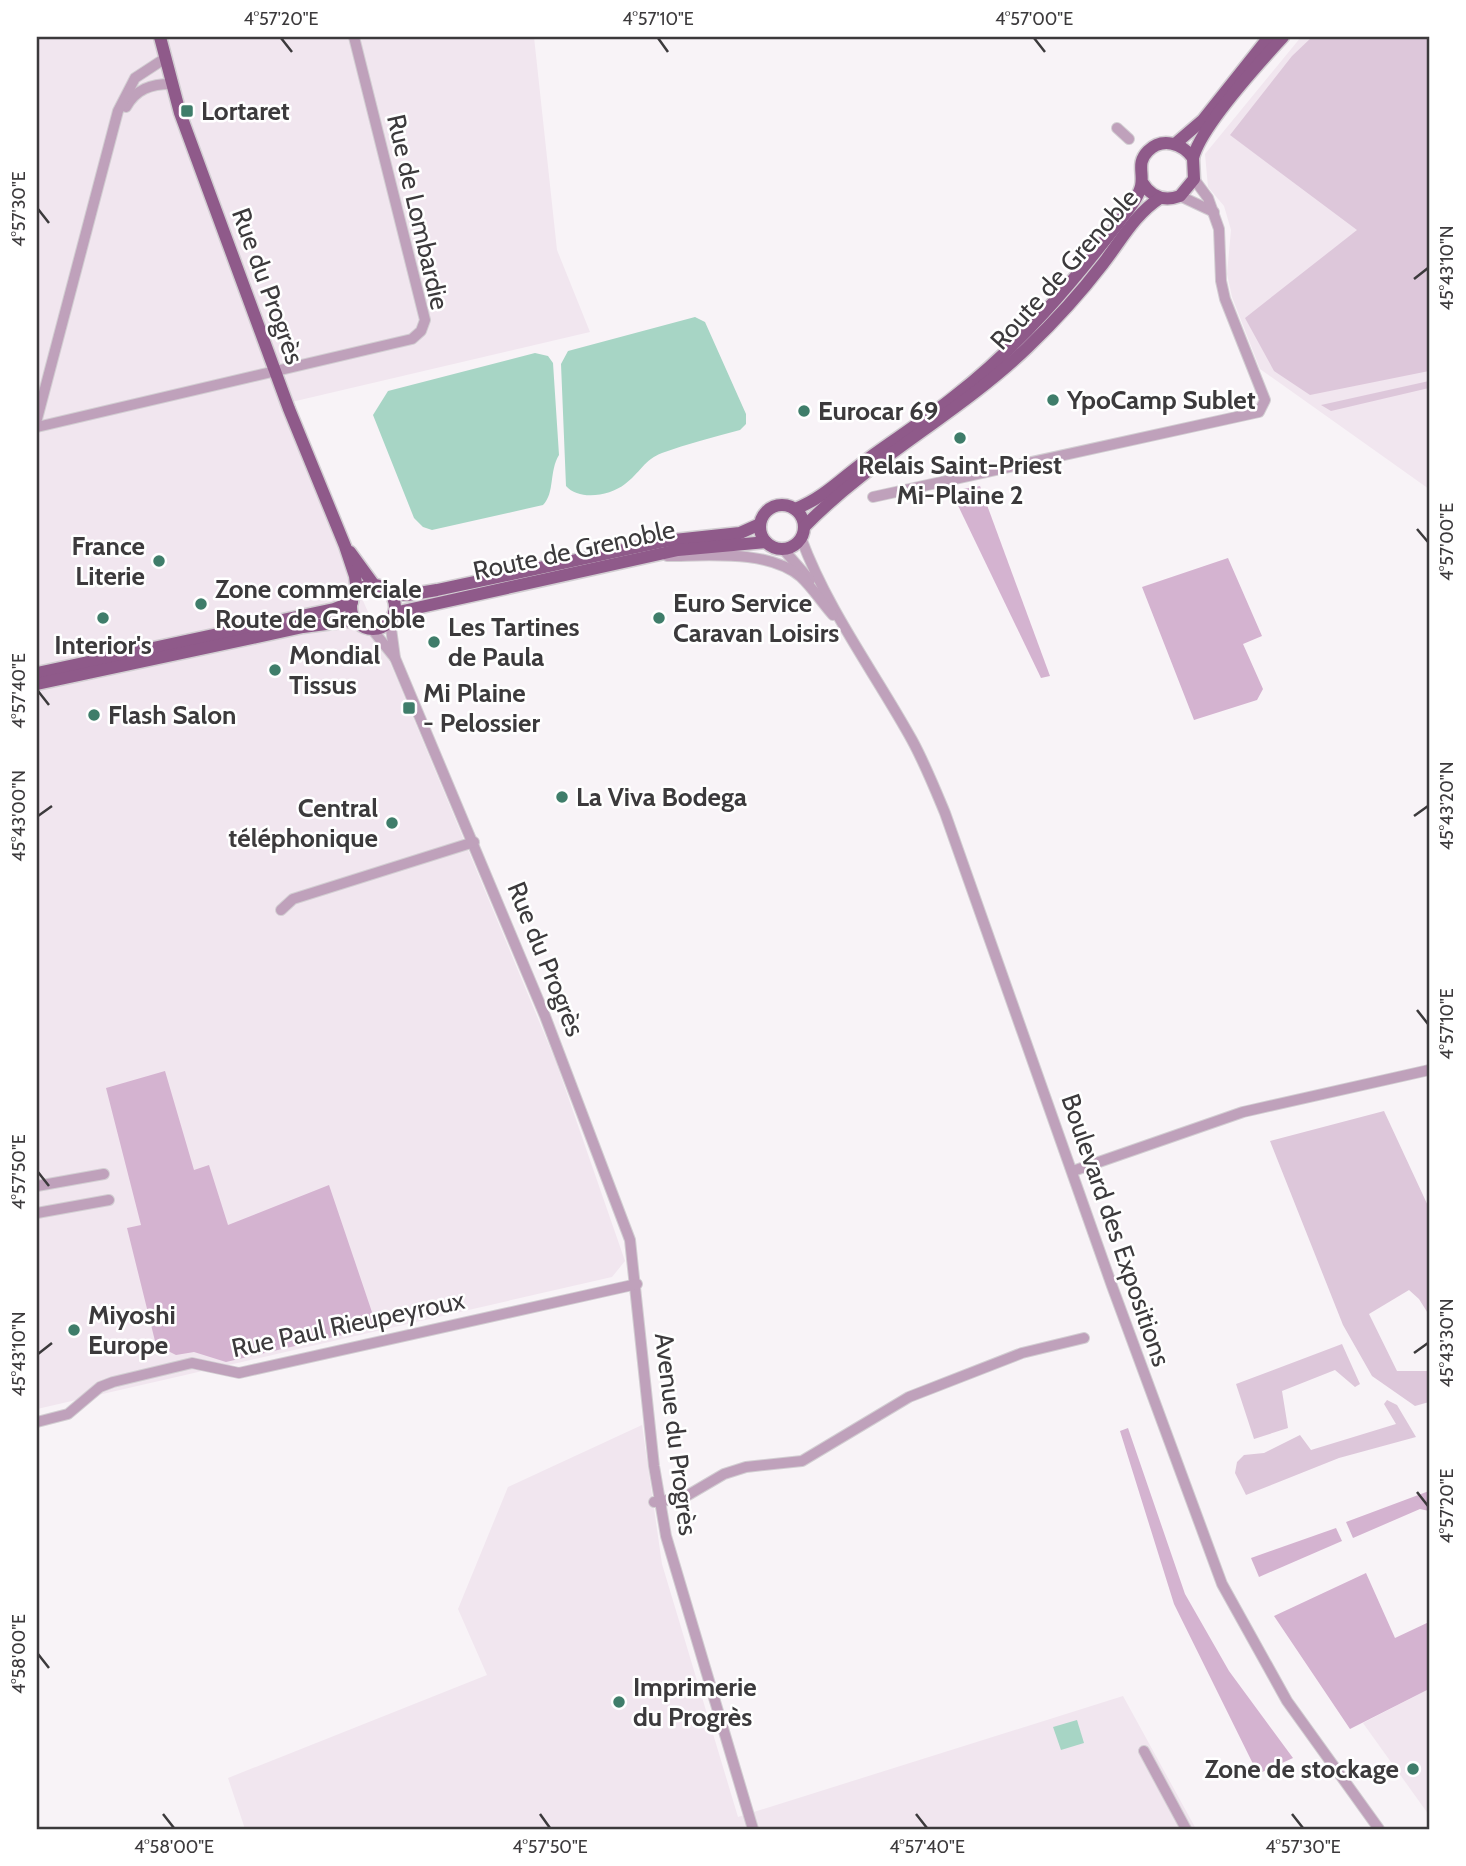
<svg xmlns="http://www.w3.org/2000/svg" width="1466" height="1866" font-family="Cabin,sans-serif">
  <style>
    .built { fill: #f1e6ef }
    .green { fill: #ddc7da }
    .forest { fill: #d4b3d0 }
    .water { fill: #a7d5c5 }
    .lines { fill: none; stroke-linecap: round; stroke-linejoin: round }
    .minor-casing { stroke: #d2ced2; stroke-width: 12 }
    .major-casing { stroke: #d2ced2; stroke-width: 15 }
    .minor { stroke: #bfa1bb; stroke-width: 10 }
    .major { stroke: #8f5a8a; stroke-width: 12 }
    .ticks { fill: none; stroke: #3c3a3c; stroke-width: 2.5 }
    .poi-dot { fill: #3f7d6a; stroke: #fff; stroke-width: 2.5 }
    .labels { text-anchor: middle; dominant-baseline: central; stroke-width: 5; stroke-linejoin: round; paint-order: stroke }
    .poi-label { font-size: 26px; font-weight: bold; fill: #3c3a3c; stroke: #fff; text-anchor: start }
    .street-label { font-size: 26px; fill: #3c3a3c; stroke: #fff }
    .neatline { fill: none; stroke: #3c3a3c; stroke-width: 2.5 }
    .ticks-label { font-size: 18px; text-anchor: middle; fill: #3c3a3c }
  </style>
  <rect width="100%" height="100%" fill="#f8f3f7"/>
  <g class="built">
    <polygon points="37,37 534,37 557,250 590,332 283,404 304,465 398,681 556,1062 625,1261 612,1277 37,1409"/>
    <polygon points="1301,37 1429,37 1429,489 1260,369 1232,297 1227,274 1231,230 1224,206 1208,187 1205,154"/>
    <polygon points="642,1425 662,1564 738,1817 1123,1696 1196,1829 245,1829 228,1778 487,1675 458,1609 508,1487"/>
    <polygon points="1429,1689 1429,1815 1363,1723"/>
  </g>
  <g class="green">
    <polygon points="1312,37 1425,37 1429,40 1429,371 1310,395 1274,371 1245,318 1357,230 1230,135 1292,56"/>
    <polygon points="1429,381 1429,388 1331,411 1321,405"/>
    <polygon points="1384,1111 1429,1208 1429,1315 1419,1299 1409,1290 1369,1314 1397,1371 1429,1371 1429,1402 1415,1406 1372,1376 1343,1325 1270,1141"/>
    <polygon points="1342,1344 1360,1384 1355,1387 1335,1370 1282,1391 1288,1428 1254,1439 1236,1384"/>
    <polygon points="1387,1400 1397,1405 1416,1437 1339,1458 1246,1495 1235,1473 1237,1462 1244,1455 1264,1453 1300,1435 1311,1450 1396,1424 1384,1404"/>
  </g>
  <g class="forest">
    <polygon points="980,486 1050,676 1041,678 951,491"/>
    <polygon points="1228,558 1262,636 1243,644 1263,689 1257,700 1194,720 1142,587"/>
    <polygon points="165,1071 194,1170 209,1165 228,1225 329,1185 377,1327 226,1362 194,1352 176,1355 156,1345 127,1228 141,1225 106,1088"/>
    <polygon points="1128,1428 1185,1594 1229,1671 1293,1758 1258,1774 1174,1604 1120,1431"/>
    <polygon points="1429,1491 1429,1511 1420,1509 1353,1538 1346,1522"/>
    <polygon points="1336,1528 1342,1541 1259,1577 1251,1558"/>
    <polygon points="1366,1573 1395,1638 1429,1622 1429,1689 1350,1729 1274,1616"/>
  </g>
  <g class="water">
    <path d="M695,317L705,322L746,414V424L740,430C714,437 687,444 662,453C645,459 639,474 625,484C610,496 579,501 566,486L561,364L568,351Z"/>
    <path d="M535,353L548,356L553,363L559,455C549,471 555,493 543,505L432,530L423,527L414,518L373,415L388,391Z"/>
    <polygon points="1077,1720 1084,1743 1061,1750 1053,1727"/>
  </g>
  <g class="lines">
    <g class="minor-casing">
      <g id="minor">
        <path d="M126,107C136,89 151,84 171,84"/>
        <polyline points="1117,128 1129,139"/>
        <polyline points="1180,196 1214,212"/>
        <polyline points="37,419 118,111 135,78 164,59"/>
        <polyline points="37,427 412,339 421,331 425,320 354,37"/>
        <polyline points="873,497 1259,412 1265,400 1225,299 1221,281 1219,229 1208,198 1194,179"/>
        <path d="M801,538C828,611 875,673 912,740C925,764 935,789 945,813L1112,1286L1222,1584L1287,1701L1379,1829"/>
        <polyline points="783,549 810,580"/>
        <path d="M667,556C706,556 769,549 801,577C813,588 822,603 833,615"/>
        <polyline points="390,621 395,658 545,1016 630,1240 654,1466 666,1536 753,1829"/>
        <polyline points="371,628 395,658"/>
        <polyline points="281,910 293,899 474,842"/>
        <polyline points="1073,1171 1243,1112 1429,1070"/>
        <polyline points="37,1186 104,1174"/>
        <polyline points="37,1213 109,1200"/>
        <polyline points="37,1422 68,1414 100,1387 113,1382 192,1363 239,1373 637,1284"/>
        <polyline points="654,1502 683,1498 724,1474 746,1467 802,1461 909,1397 1022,1353 1084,1338"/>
        <polyline points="1144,1751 1186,1829"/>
      </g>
    </g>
    <g class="major-casing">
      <g id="major">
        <polyline points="160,37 180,113 289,409 345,546 355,576 357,592"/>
        <polyline points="1175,144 1203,120 1269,37"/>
        <path d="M1193,158C1201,126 1259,63 1283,37"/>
        <circle cx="782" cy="527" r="22"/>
        <path d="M795,509C824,498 844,476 869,458C898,437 928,418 955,396C1019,346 1070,286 1119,222C1127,211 1138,199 1141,186C1144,173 1136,163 1148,151C1162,137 1182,143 1193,158L1194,179L1180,196C1164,202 1151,197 1142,182"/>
        <path d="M804,527C870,459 958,414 1027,348C1054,322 1079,295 1102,265C1121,241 1134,215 1160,198"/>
        <polyline points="350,552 374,585"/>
        <circle cx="373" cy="607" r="22"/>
        <polyline points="391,593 407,595 437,590 665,541 740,533 760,524"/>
        <polyline points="394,613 678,550 766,542"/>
        <polyline points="37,673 334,609 352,602"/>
        <polyline points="37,684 303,627 356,620"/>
      </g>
    </g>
    <use href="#minor" class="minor"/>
    <use href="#major" class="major"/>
  </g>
  <path class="ticks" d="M281,38L292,52M658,38L668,52M1034,38L1045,52M38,209L49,223M1414,279L1428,268M1417,529L1428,542M38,691L49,705M38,816L52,806M1414,816L1428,806M1417,1010L1428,1024M38,1172L49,1186M1414,1353L1428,1343M38,1354L52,1343M1417,1492L1428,1506M38,1654L49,1668M163,1814L174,1828M540,1814L550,1828M916,1814L927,1828M1292,1814L1303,1828"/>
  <g class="poi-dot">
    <rect x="180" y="104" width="14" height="14" rx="3.5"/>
    <circle cx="1053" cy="400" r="7"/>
    <circle cx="804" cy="411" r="7"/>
    <circle cx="960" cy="438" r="7"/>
    <circle cx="159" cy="561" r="7"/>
    <circle cx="201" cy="604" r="7"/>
    <circle cx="103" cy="618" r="7"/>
    <circle cx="659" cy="618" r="7"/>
    <circle cx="434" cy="642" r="7"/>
    <circle cx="275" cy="670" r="7"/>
    <rect x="402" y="701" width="14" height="14" rx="3.5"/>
    <circle cx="94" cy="715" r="7"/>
    <circle cx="562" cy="797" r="7"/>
    <circle cx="392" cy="823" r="7"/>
    <circle cx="74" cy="1330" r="7"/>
    <circle cx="619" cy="1702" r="7"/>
    <circle cx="1413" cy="1769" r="7"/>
  </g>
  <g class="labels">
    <g class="poi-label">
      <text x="201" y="111">Lortaret</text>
      <text x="1067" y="400">YpoCamp Sublet</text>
      <text x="818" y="411">Eurocar 69</text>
      <text x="960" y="465" text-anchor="middle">Relais Saint-Priest<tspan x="960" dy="30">Mi-Plaine 2</tspan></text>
      <text x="145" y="546" text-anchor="end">France<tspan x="145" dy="30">Literie</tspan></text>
      <text x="215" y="589">Zone commerciale<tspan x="215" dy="30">Route de Grenoble</tspan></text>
      <text x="673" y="603">Euro Service<tspan x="673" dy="30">Caravan Loisirs</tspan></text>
      <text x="448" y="627">Les Tartines<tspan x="448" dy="30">de Paula</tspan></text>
      <text x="103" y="645" text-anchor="middle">Interior's</text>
      <text x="289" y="655">Mondial<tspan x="289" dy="30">Tissus</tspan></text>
      <text x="423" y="693">Mi Plaine<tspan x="423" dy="30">- Pelossier</tspan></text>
      <text x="108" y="715">Flash Salon</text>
      <text x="576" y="797">La Viva Bodega</text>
      <text x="378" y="808" text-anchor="end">Central<tspan x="378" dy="30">téléphonique</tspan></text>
      <text x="88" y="1315">Miyoshi<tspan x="88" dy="30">Europe</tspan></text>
      <text x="633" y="1687">Imprimerie<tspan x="633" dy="30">du Progrès</tspan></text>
      <text x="1399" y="1769" text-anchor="end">Zone de stockage</text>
    </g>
    <g class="street-label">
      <text transform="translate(418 212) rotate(77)">Rue de Lombardie</text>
      <text transform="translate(1064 269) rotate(-48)">Route de Grenoble</text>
      <text transform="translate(268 286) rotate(70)">Rue du Progrès</text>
      <text transform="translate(574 550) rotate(-12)">Route de Grenoble</text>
      <text transform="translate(546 959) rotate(68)">Rue du Progrès</text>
      <text transform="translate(1116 1230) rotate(71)">Boulevard des Expositions</text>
      <text transform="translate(348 1324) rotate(-12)">Rue Paul Rieupeyroux</text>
      <text transform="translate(676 1434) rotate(83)">Avenue du Progrès</text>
    </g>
  </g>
  <rect width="1466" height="1866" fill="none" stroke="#ffffff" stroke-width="77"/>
  <rect x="38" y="38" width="1390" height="1790" class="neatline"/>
  <g class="ticks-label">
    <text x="281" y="25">4°57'20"E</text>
    <text x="658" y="25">4°57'10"E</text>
    <text x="1034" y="25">4°57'00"E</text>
    <text transform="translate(19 209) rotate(-90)" y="6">4°57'30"E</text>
    <text transform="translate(1447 268) rotate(-90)" y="6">45°43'10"N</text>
    <text transform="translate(1447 542) rotate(-90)" y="6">4°57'00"E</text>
    <text transform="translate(19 691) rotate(-90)" y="6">4°57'40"E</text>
    <text transform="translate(1447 806) rotate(-90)" y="6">45°43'20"N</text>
    <text transform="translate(19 816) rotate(-90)" y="6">45°43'00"N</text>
    <text transform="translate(1447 1024) rotate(-90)" y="6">4°57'10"E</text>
    <text transform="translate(19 1172) rotate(-90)" y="6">4°57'50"E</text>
    <text transform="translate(1447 1343) rotate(-90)" y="6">45°43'30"N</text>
    <text transform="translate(19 1354) rotate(-90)" y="6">45°43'10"N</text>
    <text transform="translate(1447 1506) rotate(-90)" y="6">4°57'20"E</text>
    <text transform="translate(19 1654) rotate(-90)" y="6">4°58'00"E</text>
    <text x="174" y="1853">4°58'00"E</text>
    <text x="550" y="1853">4°57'50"E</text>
    <text x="927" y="1853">4°57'40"E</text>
    <text x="1303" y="1853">4°57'30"E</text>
  </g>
</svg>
